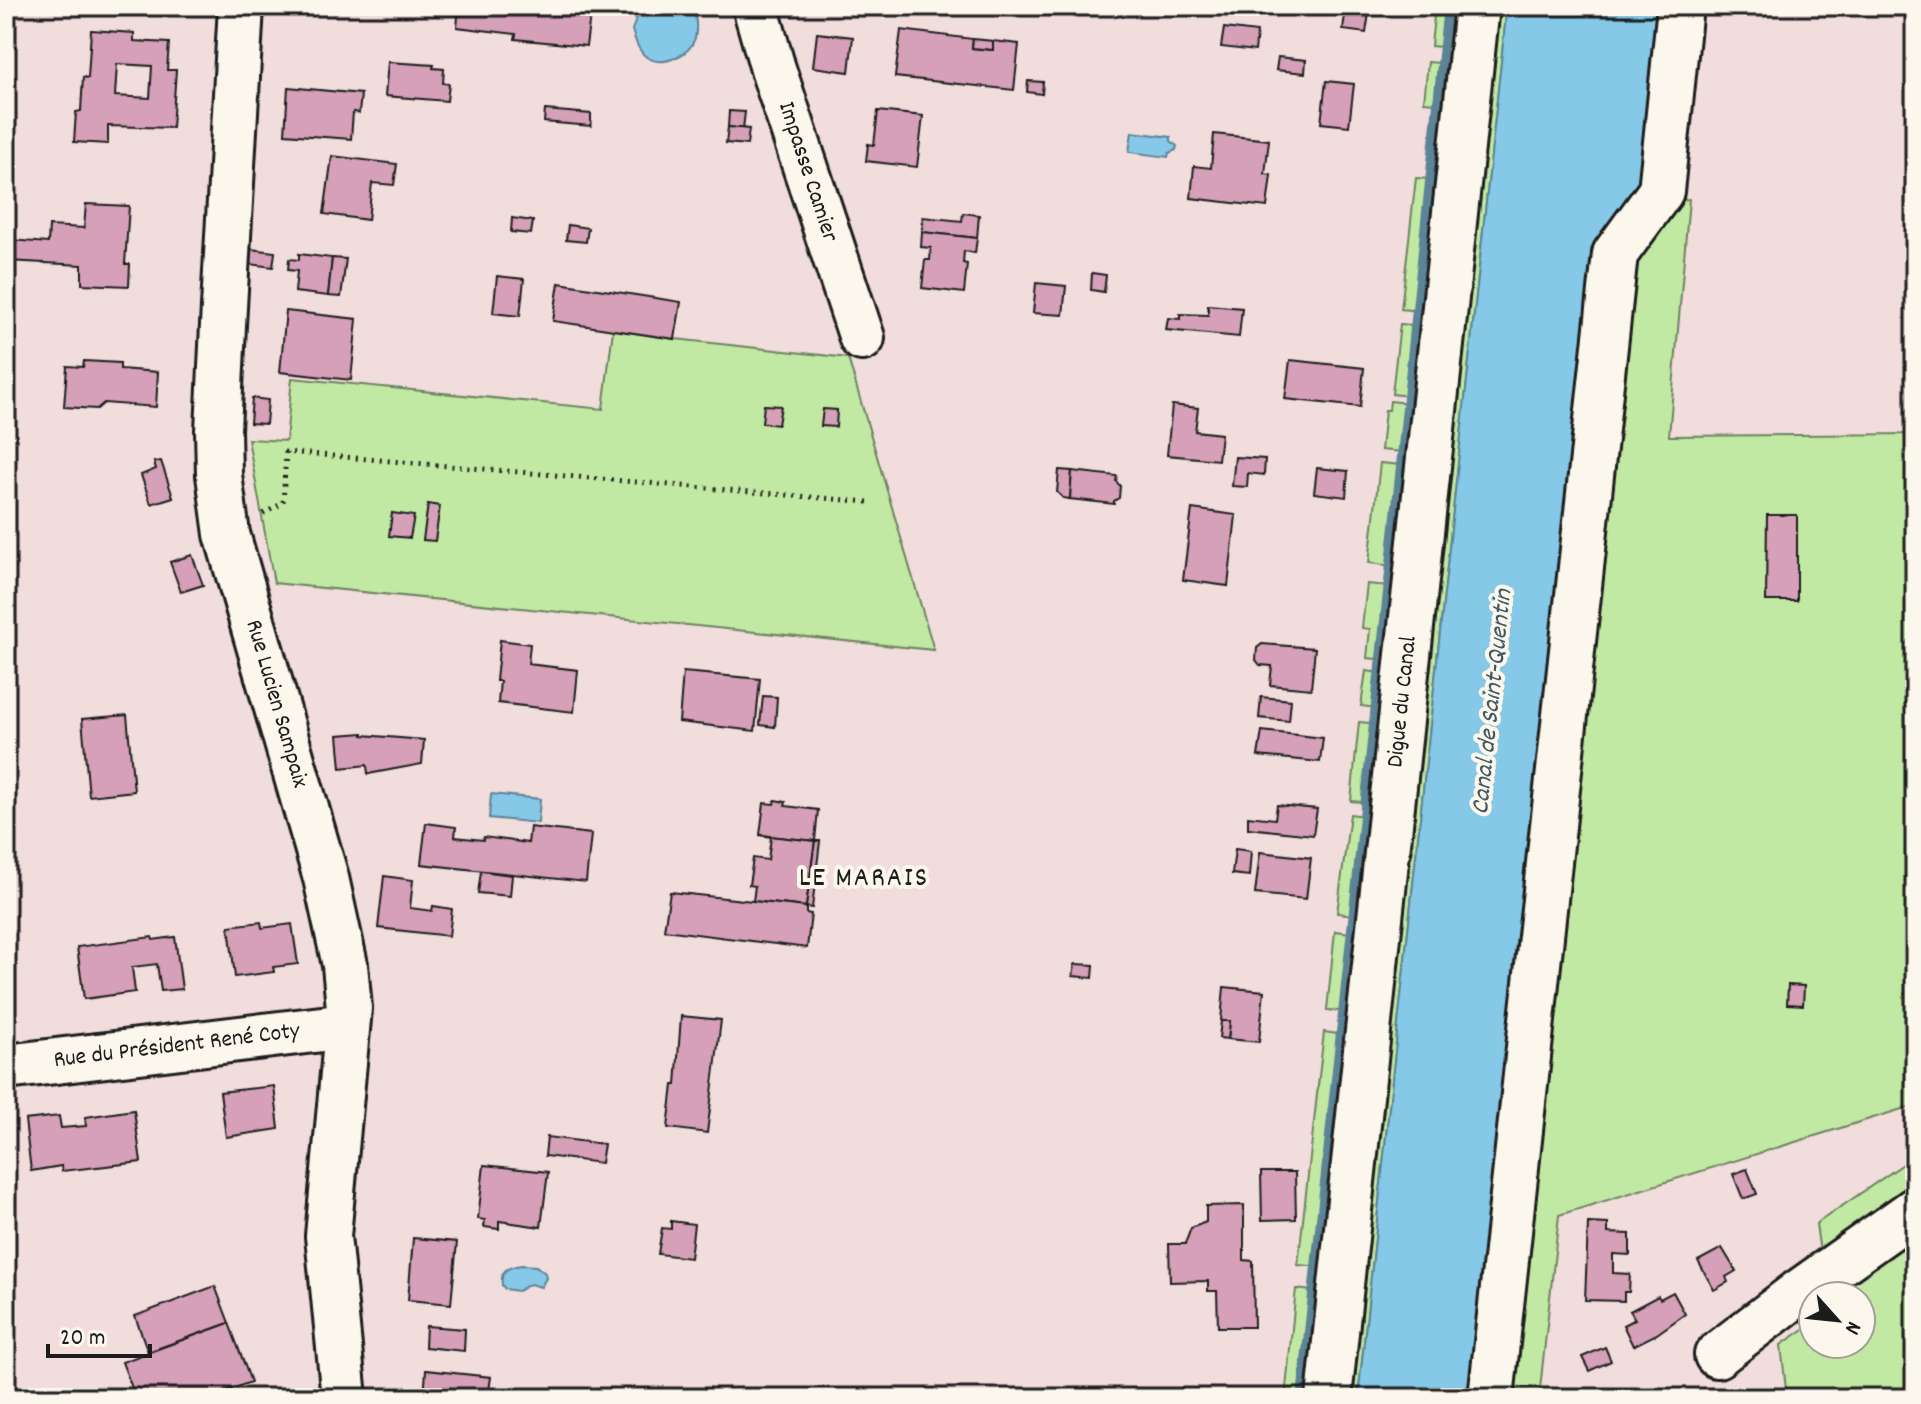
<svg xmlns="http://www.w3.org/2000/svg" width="1921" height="1404" font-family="Dekko,sans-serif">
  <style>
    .green { fill: #c1e9a4; stroke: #6e8260; stroke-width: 2 }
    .water { fill: #86c8e7; stroke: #5c8396; stroke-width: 2 }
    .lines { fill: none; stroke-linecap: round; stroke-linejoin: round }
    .stream { stroke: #5c8396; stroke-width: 10 }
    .building { fill: #d5a0b8; stroke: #1c1c1c; stroke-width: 2; fill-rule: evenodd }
    .minor-casing { stroke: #1c1c1c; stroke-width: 50 }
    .path { stroke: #1c1c1c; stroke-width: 5; stroke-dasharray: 2 6; stroke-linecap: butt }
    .minor { stroke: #fbf7ec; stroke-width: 44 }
    .labels { text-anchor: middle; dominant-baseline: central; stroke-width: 8; stroke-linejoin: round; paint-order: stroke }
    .street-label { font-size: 24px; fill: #1c1c1c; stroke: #fbf7ec }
    .water-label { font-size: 26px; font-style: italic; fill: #415863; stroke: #fbf7ec }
    .quarter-label { font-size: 28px; letter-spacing: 2px; fill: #1c1c1c; stroke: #fbf7ec }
  </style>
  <rect width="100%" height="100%" fill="#f0dddc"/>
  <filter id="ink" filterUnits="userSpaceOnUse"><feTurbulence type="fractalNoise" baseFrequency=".0125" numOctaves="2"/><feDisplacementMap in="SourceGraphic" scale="16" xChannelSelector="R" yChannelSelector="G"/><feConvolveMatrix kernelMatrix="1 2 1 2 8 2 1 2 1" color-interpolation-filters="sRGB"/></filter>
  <g filter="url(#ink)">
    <g class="green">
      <polygon points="1435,6 1469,6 1453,48 1431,46"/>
      <polygon points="1491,6 1507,6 1358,1398 1342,1398 1352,1307 1362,1298 1372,1210 1363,1200"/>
      <polygon points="1428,62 1451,64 1458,105 1424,102"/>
      <polygon points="1416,178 1441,180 1427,312 1401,309"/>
      <polygon points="1689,199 1669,436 1915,434 1915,1105 1559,1215 1539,1398 1482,1398 1638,204"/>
      <polygon points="1400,324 1423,326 1427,398 1392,394"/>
      <polygon points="613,330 675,339 848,358 934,650 274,583 248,439 286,441 292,378 603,409"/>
      <polygon points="1390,401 1427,405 1413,453 1381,450 1385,410 1389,410"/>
      <polygon points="1380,463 1412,466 1409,568 1369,563"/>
      <polygon points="1367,584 1406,588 1388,660 1367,658 1370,629 1362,628"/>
      <polygon points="1366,671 1387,674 1392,710 1361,706"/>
      <polygon points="1359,722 1391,725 1382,804 1351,801"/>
      <polygon points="1350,814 1380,818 1361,916 1337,913"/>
      <polygon points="1335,931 1359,934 1352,1012 1327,1010"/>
      <polygon points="1324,1032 1345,1035 1350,1038 1323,1267 1298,1265"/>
      <polygon points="1915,1156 1915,1398 1787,1398 1781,1345 1813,1323 1813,1344 1861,1344 1861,1296 1826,1296 1816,1224"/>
      <polygon points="1296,1289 1319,1292 1318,1398 1285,1398"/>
    </g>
    <g class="water">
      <path d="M641,6H693C695,16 698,27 695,38C690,55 664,67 648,58C639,53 635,40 632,30Z"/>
      <polygon points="1507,6 1659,6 1638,204 1482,1398 1358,1398"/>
      <polygon points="1132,132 1171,137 1171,141 1177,146 1176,150 1169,153 1168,157 1129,152"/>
      <polygon points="491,794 540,799 538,823 489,818"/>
      <path d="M521,1265L536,1266L545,1273L546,1278L541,1287L530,1284L518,1291L505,1289L502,1285C500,1270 508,1267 521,1265Z"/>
    </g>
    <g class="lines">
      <polyline class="stream" points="1302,1398 1391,564 1448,6"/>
    </g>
    <g class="building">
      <polygon points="459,6 521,6 521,9 590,16 586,46 515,39 516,34 457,27"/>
      <polygon points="1346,6 1370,6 1366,33 1343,30"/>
      <polygon points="1224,28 1257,32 1255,51 1221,47"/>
      <path d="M91,30L134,33V41L169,43L167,70H176L172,128L108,126V144L74,142L76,112L81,111L83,77L88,78ZM117,64L152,66L150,98L115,96Z"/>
      <polygon points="901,30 973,39 972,48 993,50 993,41 1019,44 1014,90 895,77"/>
      <polygon points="817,33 853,37 849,72 813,67"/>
      <polygon points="973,39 993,41 993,50 972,48"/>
      <polygon points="1278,57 1306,60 1305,73 1276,70"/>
      <polygon points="388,62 434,65 433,68 444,69 443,83 449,84 447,101 385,96"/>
      <polygon points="1028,81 1043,82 1042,94 1027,92"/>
      <polygon points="1326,81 1354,84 1349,126 1321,123"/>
      <polygon points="288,87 361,94 359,113 353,112 351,139 285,134"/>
      <polygon points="545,110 591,114 591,126 544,122"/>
      <polygon points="729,111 745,112 743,129 728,127"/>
      <polygon points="878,111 923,116 917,167 866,161 868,144 874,145"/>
      <polygon points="728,127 749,129 747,145 726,143"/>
      <polygon points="1214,134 1269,140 1265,174 1271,175 1267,207 1191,198 1194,166 1211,168"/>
      <polygon points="332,156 397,164 394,185 372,183 368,220 324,214"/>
      <polygon points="86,204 129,206 125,264 130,264 129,286 82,284 82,265 8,261 10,240 48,243 49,226 84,228"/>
      <polygon points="963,213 979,215 977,238 922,232 923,217 962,221"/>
      <polygon points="512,218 533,221 531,234 511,232"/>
      <polygon points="568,225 588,228 586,242 566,240"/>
      <polygon points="922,232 977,238 975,253 964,251 963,263 967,264 964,293 922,288 925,260 930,260 931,248 921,247"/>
      <polygon points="250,249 275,252 273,267 248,264"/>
      <polygon points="299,254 332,258 328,296 295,292 297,271 288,270 289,259 299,260"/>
      <polygon points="332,258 346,259 341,297 328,296"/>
      <polygon points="1092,273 1106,275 1104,292 1091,290"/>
      <polygon points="497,276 524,279 520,316 493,313"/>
      <polygon points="559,283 681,302 675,339 553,321"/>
      <polygon points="1036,283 1066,286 1063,315 1033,313"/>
      <polygon points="1208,305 1242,308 1239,337 1166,330 1168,318 1180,319 1180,314 1208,315"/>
      <polygon points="286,311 357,319 351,380 280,372"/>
      <polygon points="1290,360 1364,368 1360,407 1285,399"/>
      <polygon points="84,361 120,363 120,369 158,372 156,407 104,403 97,409 64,407 67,366 83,367"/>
      <polygon points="252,398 268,400 266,424 250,423"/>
      <polygon points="764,405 781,406 778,425 762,423"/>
      <polygon points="1172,405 1198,408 1195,431 1221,434 1218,460 1167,455"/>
      <polygon points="823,409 837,410 836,427 821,426"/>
      <polygon points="1235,457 1265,459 1264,475 1248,473 1247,487 1232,486"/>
      <polygon points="161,461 173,497 151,504 141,475 156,469 154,462"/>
      <polygon points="1317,468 1348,471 1346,497 1314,493"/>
      <polygon points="1059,470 1072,471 1070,499 1063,498 1057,492"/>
      <polygon points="1072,471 1117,476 1116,481 1120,486 1119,498 1114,501 1114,504 1070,499"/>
      <polygon points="428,504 440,506 435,541 423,540"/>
      <polygon points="1192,509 1236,515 1228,586 1183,580"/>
      <polygon points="392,513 414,516 410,538 389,536"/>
      <polygon points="1767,515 1797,515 1797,601 1766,601"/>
      <polygon points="192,555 203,585 181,592 170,562"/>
      <polygon points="500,640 530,644 528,664 578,670 574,712 498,703 500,681 496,681"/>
      <polygon points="1262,644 1315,648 1311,689 1270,685 1272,666 1260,665 1256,660 1257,648"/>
      <polygon points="683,672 760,679 755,731 679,722"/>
      <polygon points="763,696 777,697 775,727 760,725"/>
      <polygon points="1261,697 1291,700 1289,721 1259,718"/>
      <polygon points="127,715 134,791 89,796 82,719"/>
      <polygon points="1262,731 1323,738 1320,762 1258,756"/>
      <polygon points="363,733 363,735 424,740 422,764 368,774 367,765 341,768 338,735"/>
      <polygon points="775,800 786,802 785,806 818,810 815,841 760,835 764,803 774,804"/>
      <polygon points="1277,805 1317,809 1313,835 1248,828 1248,816 1275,819"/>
      <polygon points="426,823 456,827 455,837 483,840 484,837 528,843 530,827 591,834 586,882 421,864"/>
      <polygon points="760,835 815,841 806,907 753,901 755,886 749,885 753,858 768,860 771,837"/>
      <polygon points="815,841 820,841 812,908 806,907"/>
      <polygon points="1235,849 1251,851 1249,876 1232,874"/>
      <polygon points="1260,852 1311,858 1306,899 1255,894"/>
      <polygon points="481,871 512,875 510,896 478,893"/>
      <polygon points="384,876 413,880 410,908 432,911 433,906 452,909 449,936 378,928"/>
      <polygon points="670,892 806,907 806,913 811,914 807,948 664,930"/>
      <polygon points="261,922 262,928 292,924 298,964 273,967 274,972 235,977 229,926"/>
      <polygon points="152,937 153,940 175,937 182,989 161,991 157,964 132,967 135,992 84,999 77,947"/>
      <polygon points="1075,964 1094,965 1093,978 1073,976"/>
      <polygon points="1788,985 1804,986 1803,1005 1787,1004"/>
      <polygon points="1224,987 1264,991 1259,1042 1228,1039 1230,1021 1221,1021"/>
      <polygon points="681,1016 721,1020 707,1133 668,1128 673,1085 676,1085"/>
      <polygon points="1221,1021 1230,1021 1228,1039 1219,1038"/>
      <polygon points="274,1086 279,1129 226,1137 220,1092"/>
      <polygon points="134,1110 141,1162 62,1171 61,1166 31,1171 25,1120 59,1116 61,1128 86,1126 85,1117"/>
      <polygon points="547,1137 604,1144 601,1163 545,1156"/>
      <polygon points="484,1165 548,1172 541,1227 499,1221 499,1229 484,1227 485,1220 478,1219"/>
      <polygon points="1747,1169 1757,1194 1743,1199 1733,1174"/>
      <polygon points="1261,1172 1295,1172 1296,1219 1262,1220"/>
      <polygon points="1244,1205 1244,1260 1253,1261 1254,1327 1218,1327 1217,1291 1208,1291 1208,1281 1170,1282 1169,1244 1185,1244 1191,1228 1206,1222 1206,1206"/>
      <polygon points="671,1221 694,1224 690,1258 658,1254 662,1228 671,1229"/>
      <polygon points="1588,1223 1608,1224 1608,1233 1630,1234 1630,1255 1613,1254 1613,1273 1630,1274 1629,1292 1624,1292 1624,1301 1585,1300"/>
      <polygon points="413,1238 457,1242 451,1304 408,1300"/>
      <polygon points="1722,1248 1736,1271 1726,1277 1728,1282 1714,1290 1698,1261"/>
      <polygon points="215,1286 229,1323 148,1352 135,1316"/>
      <polygon points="1673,1292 1685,1314 1657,1334 1633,1346 1623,1325 1635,1319 1630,1311 1658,1296 1660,1299"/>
      <polygon points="229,1323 251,1382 207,1398 136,1398 122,1362"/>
      <polygon points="426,1326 465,1329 464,1351 425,1347"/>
      <polygon points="1605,1347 1611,1361 1589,1371 1582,1357"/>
      <polygon points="426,1370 491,1377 488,1398 424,1398"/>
    </g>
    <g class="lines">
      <g class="minor-casing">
        <g id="minor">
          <path id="s1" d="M241,6L223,325L218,430L219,475L227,534L326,878L345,965L349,1008L328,1236L344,1398"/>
          <path id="s2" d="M755,6L773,69L862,338"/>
          <path id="s3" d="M6,1067L347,1026"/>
          <polyline points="1717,1355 1798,1293 1915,1210"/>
          <path id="s4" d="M1329,1398L1477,6"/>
          <polyline points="1491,1398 1615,254 1661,191 1680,6"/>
        </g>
      </g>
      <polyline class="path" points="263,514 283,503 286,452 869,502"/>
      <use href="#minor" class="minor"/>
    </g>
  </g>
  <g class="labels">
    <g class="street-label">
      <text stroke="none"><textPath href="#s2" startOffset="174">Impasse Camier</textPath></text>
      <text stroke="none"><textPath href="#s4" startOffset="700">Digue du Canal</textPath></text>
      <text stroke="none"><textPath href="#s1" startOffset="706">Rue Lucien Sampaix</textPath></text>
      <text stroke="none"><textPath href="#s3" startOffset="172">Rue du Président René Coty</textPath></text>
    </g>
    <g class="water-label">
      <text transform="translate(1493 702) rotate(-84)">Canal de Saint-Quentin</text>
    </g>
    <g class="quarter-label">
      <text x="864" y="880">LE MARAIS</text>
    </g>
  </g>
  <rect width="1921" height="1404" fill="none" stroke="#fbf7ec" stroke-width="32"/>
  <rect x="16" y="16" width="1889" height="1372" fill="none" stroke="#1c1c1c" stroke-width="3" filter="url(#ink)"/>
  <g transform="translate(1837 1320) rotate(117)"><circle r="38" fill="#fbf7ec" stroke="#a29f99" stroke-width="2"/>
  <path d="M0-6L14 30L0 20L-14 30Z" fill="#1c1c1c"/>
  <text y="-12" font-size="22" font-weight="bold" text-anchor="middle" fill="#1c1c1c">N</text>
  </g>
  <path d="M48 1344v12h102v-12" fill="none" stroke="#1c1c1c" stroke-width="4"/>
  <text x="60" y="1344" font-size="24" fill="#1c1c1c" stroke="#fbf7ec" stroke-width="6" paint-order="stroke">20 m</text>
</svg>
